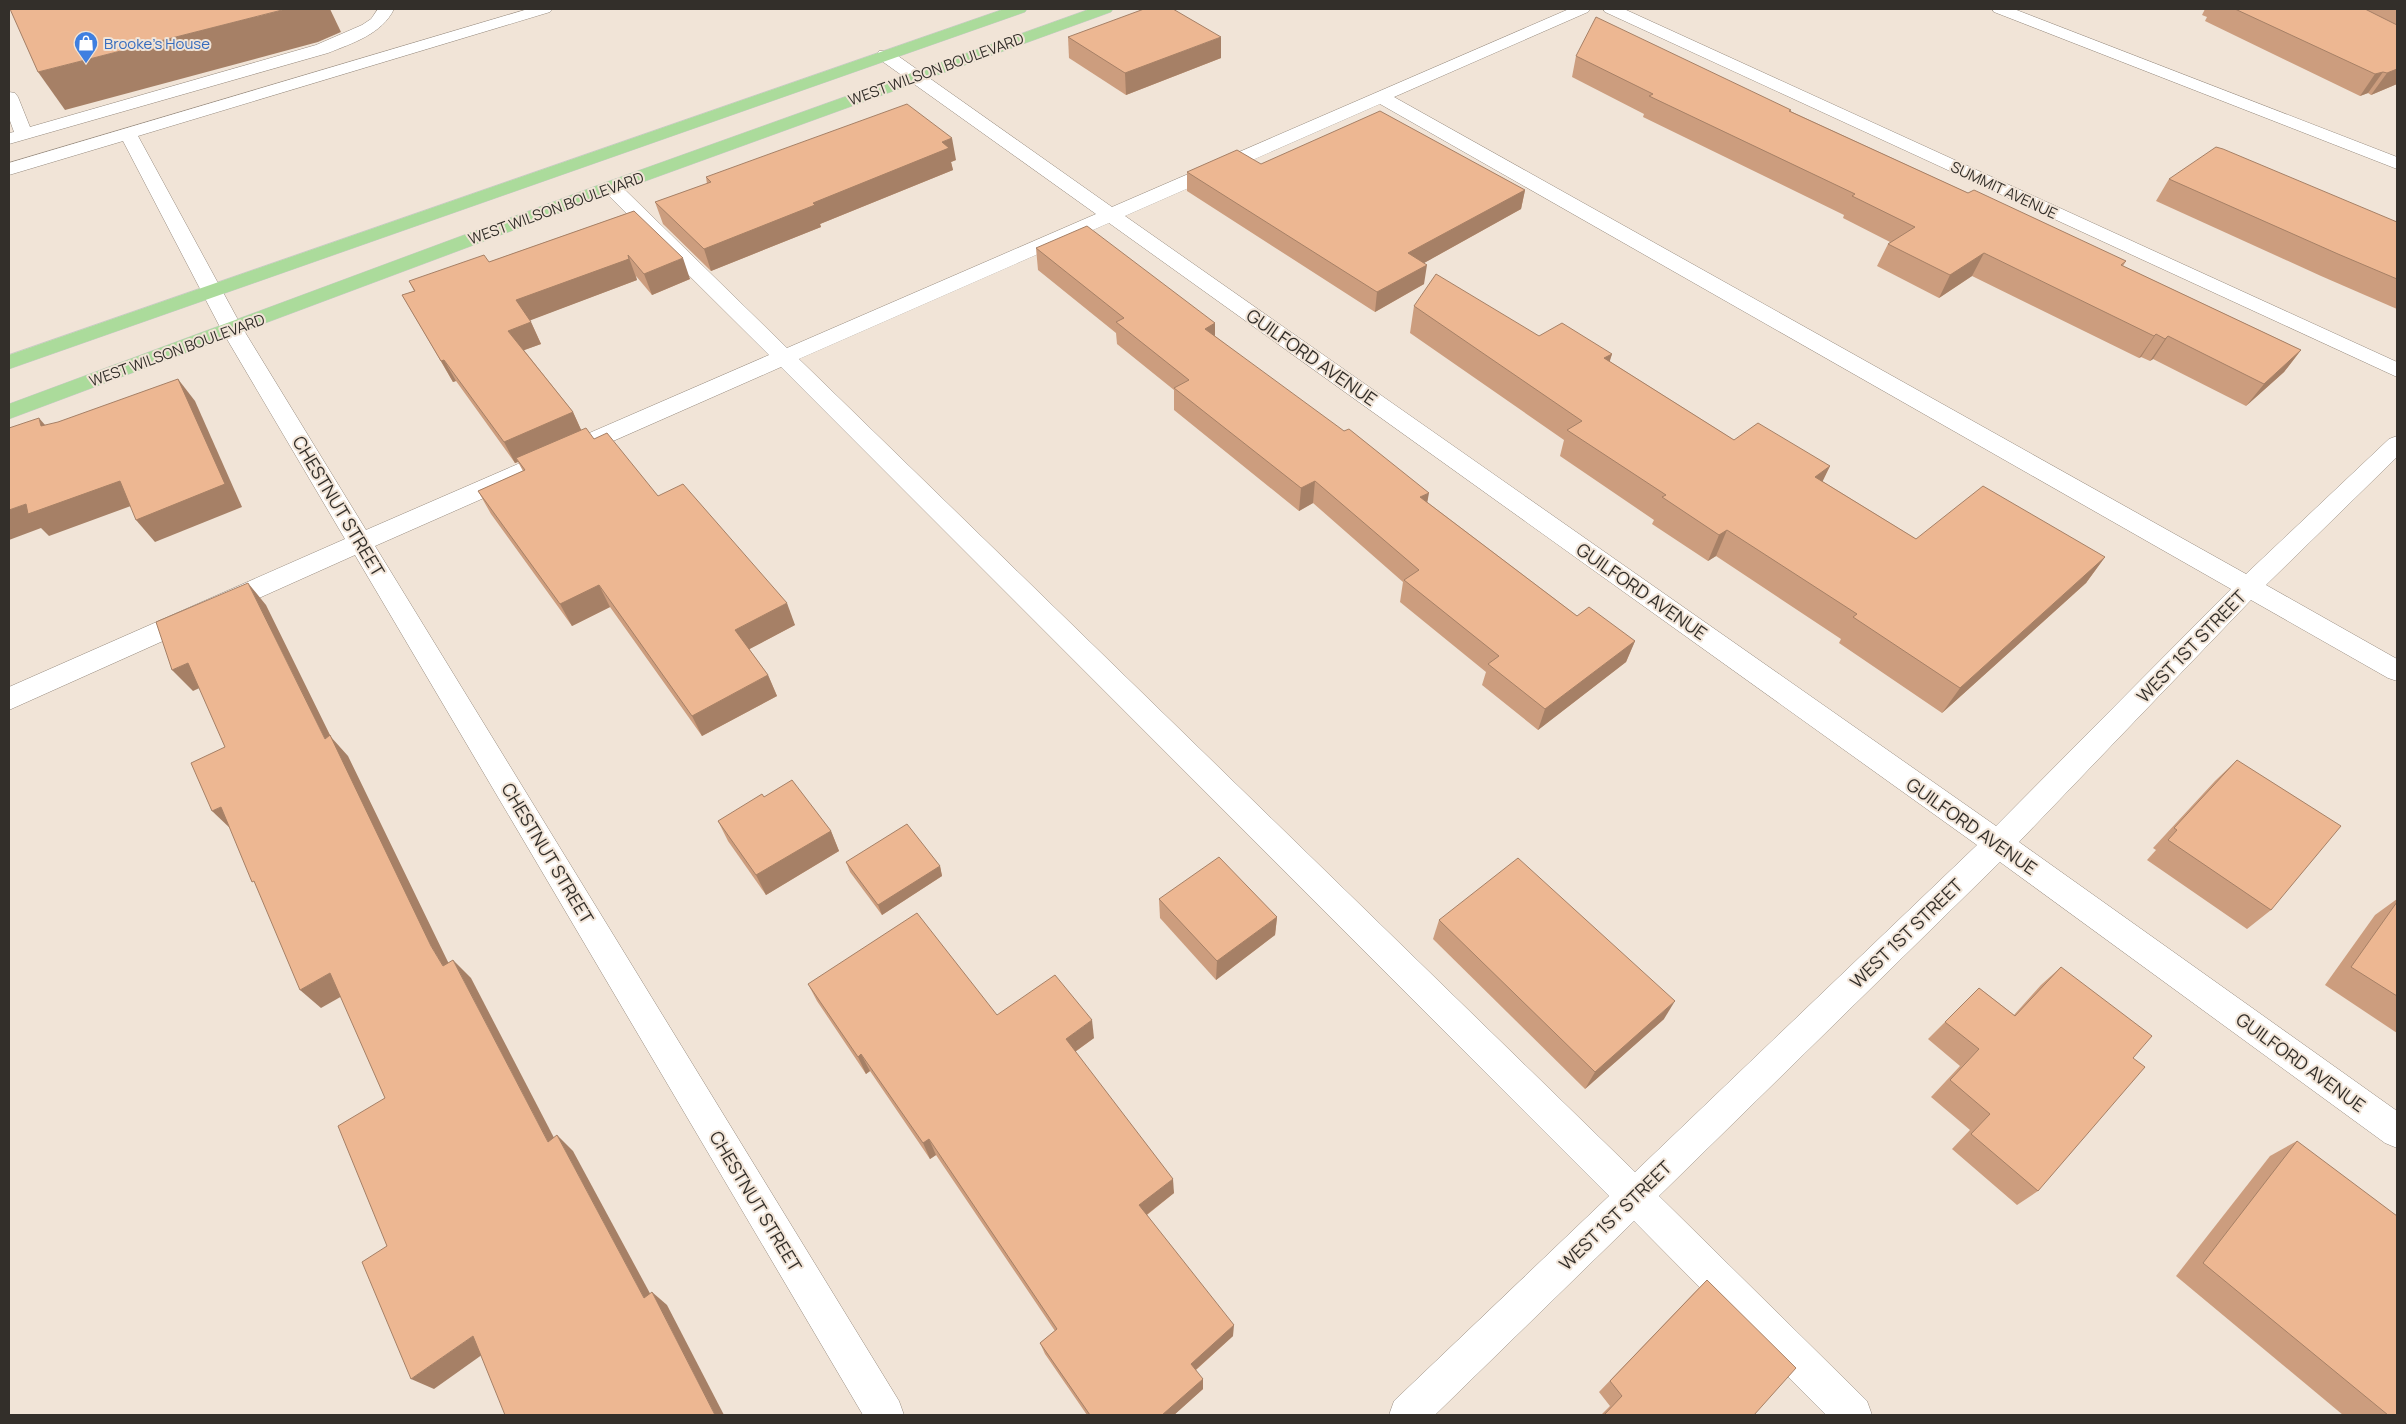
<svg xmlns="http://www.w3.org/2000/svg" width="2406" height="1424" font-family="Manrope,sans-serif">
  <style>
    .lines { fill: none; stroke-linecap: round; stroke-linejoin: round }
    .minor-casing { stroke: #978b7f; stroke-width: 1 }
    .major-casing { stroke: #cac9c8; stroke-width: 1 }
    .minor { fill: #fff; fill-rule: evenodd }
    .major { fill: #abdb9b; fill-rule: evenodd }
    .wall { fill: #cc9d7e }
    .shaded-wall { fill: #a68066 }
    .building { fill: #edb792; stroke: #a68066 }
    .labels { text-anchor: middle; dominant-baseline: central; stroke-width: 4; stroke-linejoin: round; paint-order: stroke }
    .far-shop-label { font-size: 15px; fill: #366cbe; stroke: #f1e4d7; text-anchor: start }
    .far-street-label { font-size: 15px; fill: #332f2a; stroke: #f1e4d7 }
    .street-label { font-size: 18px; fill: #332f2a; stroke: #f1e4d7 }
  </style>
  <rect width="100%" height="100%" fill="#f1e4d7"/>
  <g class="lines">
    <g class="minor-casing">
      <g id="minor">
        <path d="M378,9H394C382,34 353,43 328,53L9,144V133L14,132L9,118V92L15,93L18,97L30,127L316,45L362,25L371,19Z"/>
        <path d="M528,9H552L550,12L138,136L243,329L366,530L769,355L604,191L601,187L604,183H618L787,348L1096,214L879,59L877,55L879,51H891L1112,207L1569,9H1590L1588,12L1394,97L2246,574L2389,439L2397,436V457L2266,585L2397,659V681L2388,678L2251,600L2019,842L2397,1111V1148L2385,1143L2000,862L1659,1196L1867,1401L1872,1415H1826L1634,1221L1435,1415H1389L1394,1401L1609,1196L781,367L375,546L899,1401L904,1415H863L355,555L9,710V687L345,539L221,329L123,141L9,175V163ZM1380,104L2231,589L1996,826L1125,216ZM1109,223L1977,845L1635,1172L799,359Z"/>
        <polygon points="1603,9 1624,9 2397,362 2397,377 1605,12"/>
        <polygon points="1992,9 2014,9 2397,157 2397,169 1994,12"/>
      </g>
    </g>
    <g class="major-casing">
      <g id="major">
        <polygon points="1004,9 1027,9 1025,12 9,369 9,355"/>
        <polygon points="1090,9 1113,9 1111,12 618,191 9,419 9,404 604,183"/>
      </g>
    </g>
    <use href="#minor" class="minor"/>
    <use href="#major" class="major"/>
  </g>
  <g class="wall">
    <polygon points="2205,9 2397,9 2397,84 2371,95 2368,93 2360,96 2205,21 2207,17 2202,15"/>
    <polygon points="1068,37 1221,58 1126,95 1069,58"/>
    <polygon points="1576,56 1790,111 1968,193 2126,261 2123,266 2301,350 2284,372 2246,406 2153,359 2150,361 2141,357 2139,358 1972,276 1939,298 1877,266 1888,244 1890,242 1843,218 1844,215 1643,117 1644,114 1572,77"/>
    <polygon points="956,160 951,162 953,170 820,224 821,227 711,271 663,224 655,202 707,184 706,177"/>
    <polygon points="1261,164 1525,190 1521,209 1424,263 1424,284 1375,312 1187,191 1187,172"/>
    <polygon points="2169,179 2397,222 2397,309 2321,276 2156,201"/>
    <polygon points="634,211 690,279 652,295 636,276 637,280 530,320 541,344 524,350 573,412 581,430 594,439 658,496 795,625 749,649 768,675 777,696 702,736 610,607 572,626 491,514 478,491 523,471 518,462 515,463 456,381 453,382 402,295 414,291 409,281 489,262"/>
    <polygon points="1036,248 1215,323 1215,336 1427,502 1577,616 1635,641 1626,662 1538,730 1482,685 1486,672 1400,602 1403,582 1313,503 1299,511 1174,410 1174,390 1117,344 1116,333 1038,270"/>
    <polygon points="1414,306 1612,354 1609,361 1734,440 1830,466 1822,481 1916,539 2105,557 2086,583 1942,713 1839,643 1841,639 1716,556 1708,561 1652,524 1654,520 1560,456 1564,440 1410,333"/>
    <polygon points="2237,760 2271,910 2247,929 2147,860 2156,850 2153,848 2215,781"/>
    <polygon points="718,821 831,831 839,851 766,895 728,841"/>
    <polygon points="846,862 940,866 942,876 882,915 850,872"/>
    <polygon points="1159,899 1277,917 1275,935 1216,980 1160,918"/>
    <polygon points="2397,899 2397,1033 2325,985 2375,915"/>
    <polygon points="1439,920 1664,1019 1585,1089 1433,939"/>
    <polygon points="2061,967 2133,1058 2038,1191 2017,1205 1952,1149 1970,1130 1931,1097 1960,1066 1928,1039 1979,988 2014,1015 2041,985"/>
    <polygon points="808,984 997,1015 1094,1038 1075,1052 1174,1193 1147,1215 1233,1336 1196,1370 1203,1389 1174,1415 1087,1415 1045,1354 1040,1343 1055,1331 936,1155 930,1159 870,1071 866,1074 817,1001"/>
    <polygon points="2297,1141 2397,1415 2343,1415 2176,1276 2270,1156"/>
    <polygon points="1707,1280 1754,1415 1601,1415 1610,1406 1599,1392 1694,1293"/>
  </g>
  <g class="shaded-wall">
    <polygon points="286,9 330,9 341,32 318,42 65,110 38,72"/>
    <polygon points="1221,37 1221,58 1126,95 1125,73"/>
    <polygon points="2397,69 2397,84 2371,95 2387,73"/>
    <polygon points="2383,72 2368,93 2360,96 2375,74"/>
    <polygon points="952,138 956,160 951,162 953,170 820,224 821,227 711,271 704,249 813,203 942,142"/>
    <polygon points="1525,190 1521,209 1406,273 1408,253"/>
    <polygon points="1984,253 1972,276 1939,298 1950,275"/>
    <polygon points="628,255 637,280 526,322 516,300"/>
    <polygon points="683,258 690,279 652,295 644,274"/>
    <polygon points="1427,265 1424,284 1375,312 1377,292"/>
    <polygon points="531,322 541,344 519,352 508,331"/>
    <polygon points="1215,323 1215,346 1205,329"/>
    <polygon points="2156,334 2141,357 2139,358 2154,336"/>
    <polygon points="2168,336 2153,359 2150,361 2165,339"/>
    <polygon points="2301,350 2284,372 2246,406 2264,384"/>
    <polygon points="1612,354 1604,380 1604,358"/>
    <polygon points="444,360 456,381 453,382 441,361"/>
    <polygon points="178,379 195,401 242,507 155,542 136,520"/>
    <polygon points="573,412 583,434 516,458 518,462 515,463 504,442"/>
    <polygon points="39,418 58,440 41,426"/>
    <polygon points="1830,466 1817,493 1815,477"/>
    <polygon points="120,481 139,503 49,536 41,528 9,540 9,510 26,504"/>
    <polygon points="1315,481 1313,503 1299,511 1301,488"/>
    <polygon points="1429,493 1425,515 1420,497"/>
    <polygon points="1727,530 1716,556 1708,561 1719,535"/>
    <polygon points="2105,557 2086,583 1942,713 1960,688"/>
    <polygon points="248,583 266,605 331,737 348,756 449,964 443,966 431,946 325,739"/>
    <polygon points="599,585 610,607 572,626 560,604"/>
    <polygon points="787,603 795,625 744,652 735,630"/>
    <polygon points="1635,641 1626,662 1538,730 1545,709"/>
    <polygon points="188,663 208,684 193,691 172,670"/>
    <polygon points="768,675 777,696 702,736 692,716"/>
    <polygon points="221,807 233,831 212,811"/>
    <polygon points="831,831 839,851 766,895 756,875"/>
    <polygon points="940,866 942,876 882,915 878,905"/>
    <polygon points="1277,917 1275,935 1216,980 1217,961"/>
    <polygon points="453,960 471,978 564,1157 548,1142"/>
    <polygon points="330,973 351,991 321,1008 300,990"/>
    <polygon points="1675,1001 1664,1019 1585,1089 1595,1072"/>
    <polygon points="1092,1020 1094,1038 1069,1056 1066,1039"/>
    <polygon points="861,1054 870,1071 866,1074 858,1057"/>
    <polygon points="557,1135 573,1151 659,1310 644,1298"/>
    <polygon points="929,1139 936,1155 930,1159 923,1143"/>
    <polygon points="1173,1179 1174,1193 1141,1219 1139,1205"/>
    <polygon points="652,1292 667,1305 724,1415 715,1415"/>
    <polygon points="1234,1325 1233,1336 1191,1374 1191,1364"/>
    <polygon points="473,1336 493,1347 434,1389 411,1379"/>
    <polygon points="1203,1379 1203,1389 1174,1415 1162,1415"/>
  </g>
  <g class="building">
    <polygon points="10,9 286,9 38,72"/>
    <polygon points="1144,9 1173,9 1221,37 1125,73 1068,37"/>
    <polygon points="2235,9 2365,9 2397,25 2397,69 2387,73 2383,72 2375,74"/>
    <polygon points="1596,17 1791,110 1789,111 1968,193 1974,190 2126,261 2121,265 2301,350 2264,384 2168,336 2165,339 2156,334 2154,336 1984,253 1950,275 1888,244 1915,227 1852,196 1855,194 1649,96 1653,94 1576,56"/>
    <polygon points="907,104 952,138 942,142 949,148 813,203 815,205 704,249 655,202 711,182 706,177"/>
    <polygon points="1380,111 1525,190 1408,253 1427,265 1377,292 1187,172 1237,150 1261,164"/>
    <polygon points="2216,147 2223,149 2397,222 2397,279 2338,254 2169,179"/>
    <polygon points="634,211 683,258 644,274 628,255 629,259 516,300 531,322 508,331 573,412 504,442 444,360 441,361 402,295 415,291 409,281 484,255 489,262"/>
    <polygon points="1087,226 1215,323 1205,329 1344,431 1349,429 1429,493 1420,497 1577,616 1589,607 1635,641 1545,709 1488,664 1499,656 1404,580 1419,570 1315,481 1301,488 1174,388 1189,380 1116,322 1124,318 1036,248"/>
    <polygon points="1436,274 1539,336 1562,323 1612,354 1604,358 1734,440 1758,423 1830,466 1815,477 1916,539 1983,486 2105,557 1960,688 1853,617 1857,614 1727,530 1719,535 1662,497 1666,495 1567,430 1582,421 1414,306"/>
    <polygon points="178,379 225,484 136,520 120,481 28,514 26,504 9,510 9,428 39,418 41,426 58,422"/>
    <polygon points="586,428 594,439 607,433 658,496 683,484 787,603 735,630 768,675 692,716 599,585 560,604 478,491 525,470 516,458"/>
    <polygon points="248,583 325,739 330,735 431,946 443,966 453,960 548,1142 557,1135 644,1298 652,1292 715,1415 505,1415 473,1336 411,1379 362,1262 387,1246 338,1126 385,1098 330,973 300,990 254,881 252,882 221,807 212,811 191,763 225,747 188,663 172,670 156,622"/>
    <polygon points="2237,760 2341,826 2271,910 2168,840 2177,830 2174,828"/>
    <polygon points="792,780 831,831 756,875 718,821 762,794 764,797"/>
    <polygon points="907,824 940,866 878,905 846,862"/>
    <polygon points="1219,857 1277,917 1217,961 1159,899"/>
    <polygon points="1518,858 1675,1001 1595,1072 1439,920"/>
    <polygon points="2397,902 2397,996 2351,967"/>
    <polygon points="917,913 997,1015 1055,975 1092,1020 1066,1039 1173,1179 1139,1205 1234,1325 1191,1364 1203,1379 1162,1415 1090,1415 1040,1343 1057,1329 929,1139 923,1143 861,1054 858,1057 808,984"/>
    <polygon points="2061,967 2152,1036 2133,1058 2145,1067 2038,1191 1971,1134 1990,1114 1950,1080 1979,1049 1945,1022 1979,988 2015,1016"/>
    <polygon points="2297,1141 2397,1216 2397,1415 2388,1415 2203,1263"/>
    <polygon points="1707,1280 1796,1368 1754,1415 1604,1415 1622,1396 1610,1381"/>
  </g>
  <defs>
    <g id="shop-pin" transform="scale(1.25)"><path d="M0 17L-7.5 6A9.5 9.5 0 1 1 7.5 6Z" fill="#3f7fe0" stroke="#f1e4d7"/><path d="M-5-2.5h2.3a2.7 3.5 0 0 1 5.4 0H5L5.5 6h-11ZM-1.5-2.5h3a1.5 2.3 0 0 0-3 0Z" fill="#fff"/></g>
  </defs>
  <g fill-rule="evenodd">
    <use href="#shop-pin" x="86" y="43"/>
  </g>
  <g class="labels">
    <g class="far-shop-label">
      <text x="104" y="43">Brooke's House</text>
    </g>
    <g class="far-street-label">
      <text transform="translate(936 69) rotate(-20)">WEST WILSON BOULEVARD</text>
      <text transform="translate(2004 190) rotate(25)">SUMMIT AVENUE</text>
      <text transform="translate(556 208) rotate(-20)">WEST WILSON BOULEVARD</text>
      <text transform="translate(177 350) rotate(-20)">WEST WILSON BOULEVARD</text>
    </g>
    <g class="street-label">
      <text transform="translate(1312 357) rotate(35)">GUILFORD AVENUE</text>
      <text transform="translate(339 506) rotate(59)">CHESTNUT STREET</text>
      <text transform="translate(1642 591) rotate(35)">GUILFORD AVENUE</text>
      <text transform="translate(2191 646) rotate(-46)">WEST 1ST STREET</text>
      <text transform="translate(1972 826) rotate(35)">GUILFORD AVENUE</text>
      <text transform="translate(548 853) rotate(59)">CHESTNUT STREET</text>
      <text transform="translate(1906 933) rotate(-44)">WEST 1ST STREET</text>
      <text transform="translate(2301 1062) rotate(36)">GUILFORD AVENUE</text>
      <text transform="translate(756 1201) rotate(59)">CHESTNUT STREET</text>
      <text transform="translate(1615 1215) rotate(-44)">WEST 1ST STREET</text>
    </g>
  </g>
  <rect width="2406" height="1424" fill="none" stroke="#332f2a" stroke-width="20"/>
</svg>
